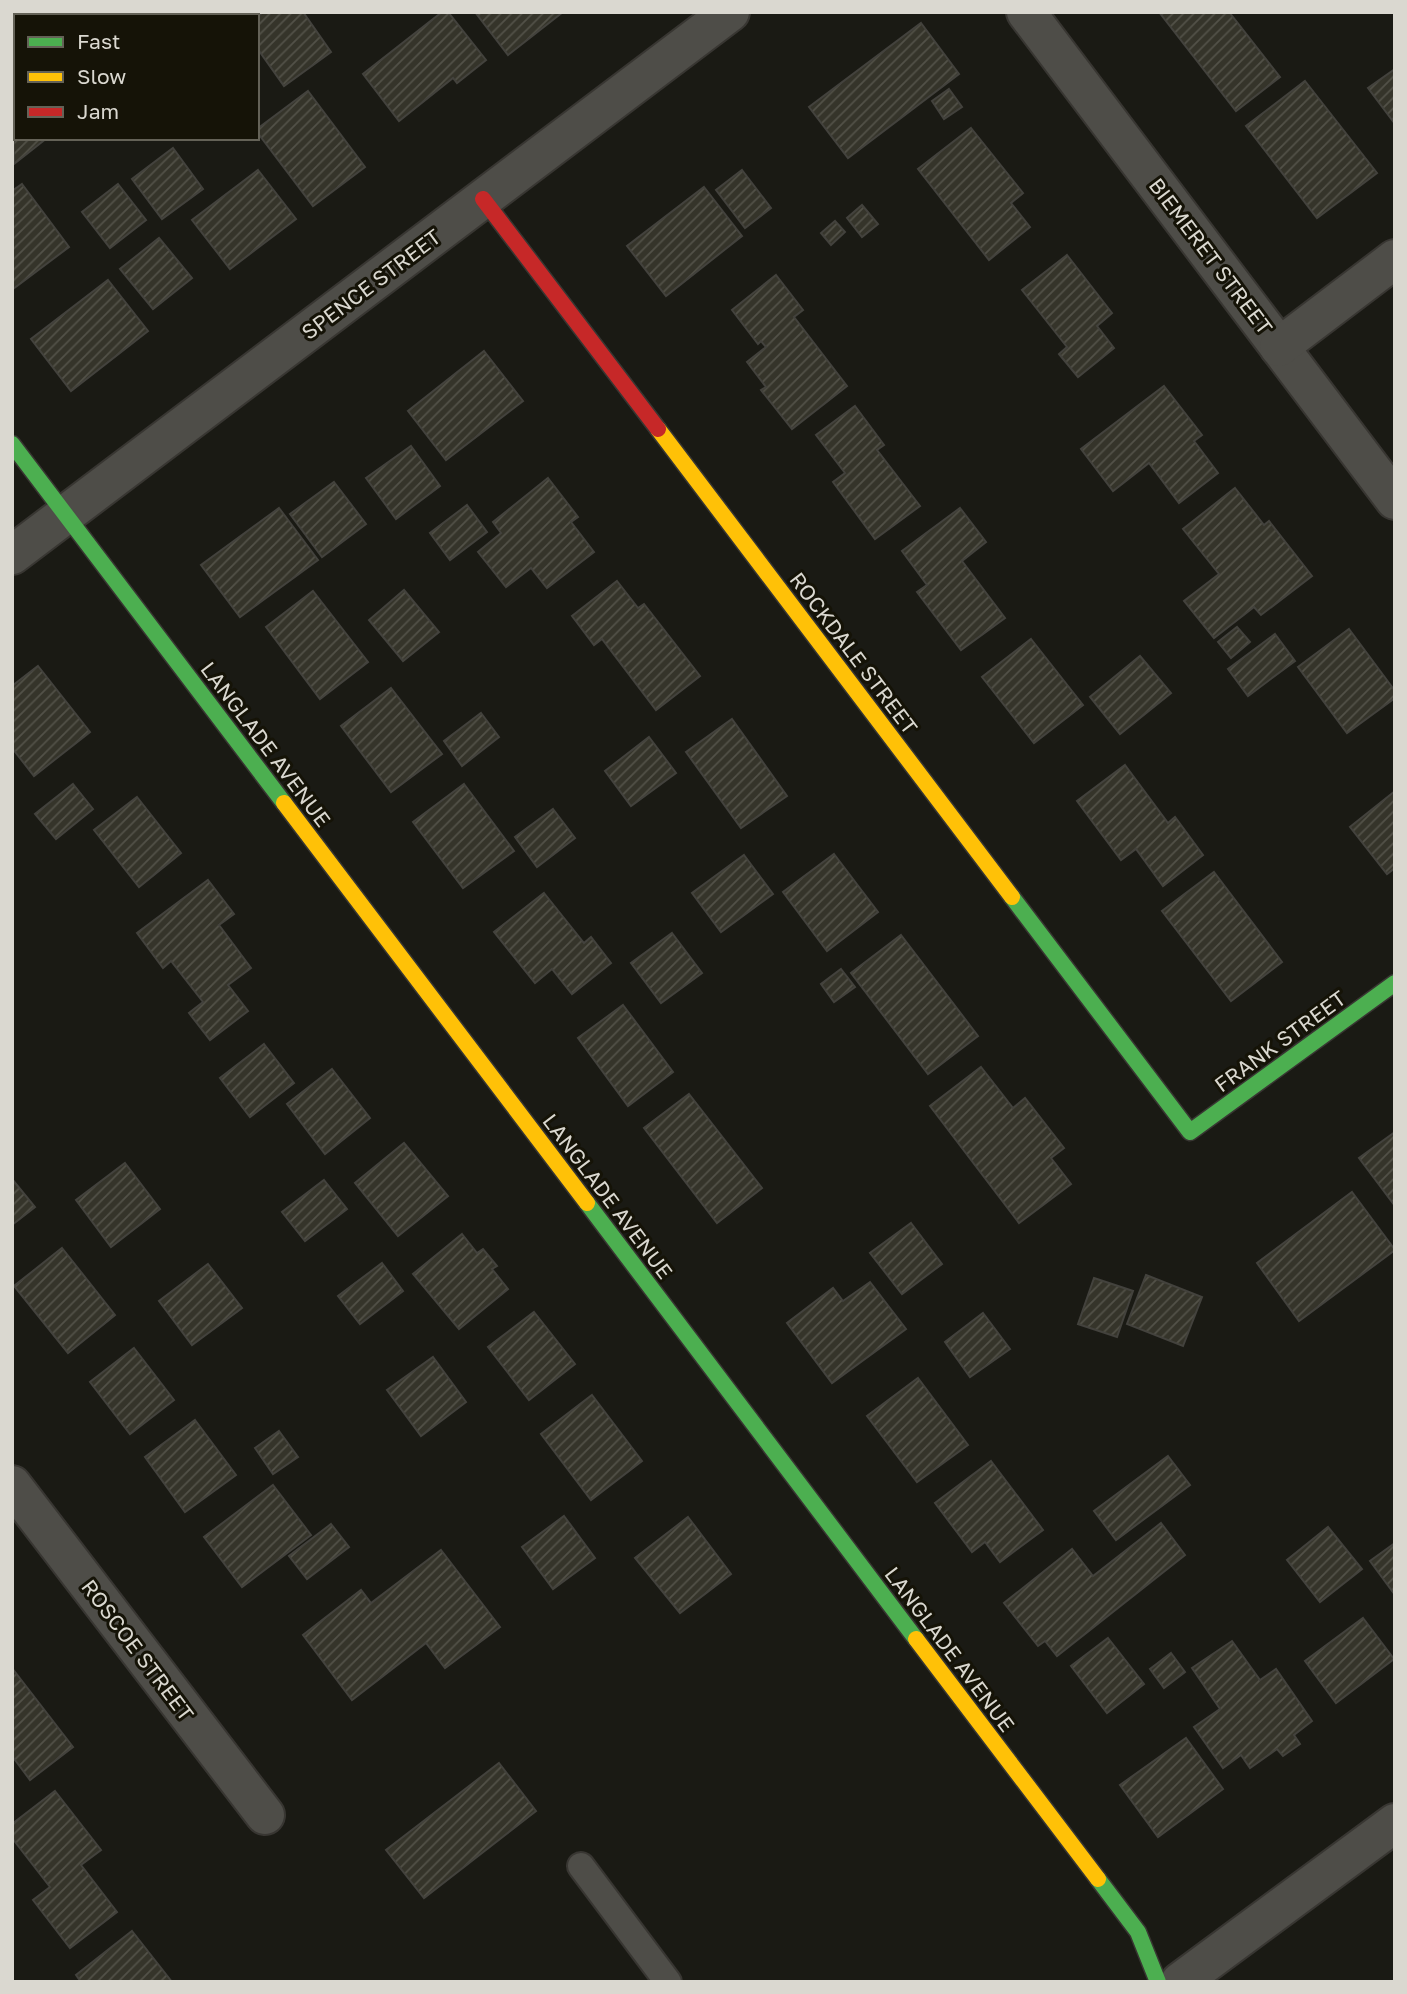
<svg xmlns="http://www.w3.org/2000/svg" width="1407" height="1994" font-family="'Golos Text',sans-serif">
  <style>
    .building { fill: url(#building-hatch); stroke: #43423d; stroke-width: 2 }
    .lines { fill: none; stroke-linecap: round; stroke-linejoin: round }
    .lane-casing { stroke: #383632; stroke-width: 30 }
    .street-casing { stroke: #383632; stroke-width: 42 }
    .fast-casing { stroke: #383632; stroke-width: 19 }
    .slow-casing { stroke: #383632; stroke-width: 19 }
    .jam-casing { stroke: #383632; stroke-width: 19 }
    .lane { stroke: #4e4d48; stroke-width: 26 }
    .street { stroke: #4e4d48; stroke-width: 38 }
    .fast { stroke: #4caf50; stroke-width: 16 }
    .slow { stroke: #ffc107; stroke-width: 16 }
    .jam { stroke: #c62828; stroke-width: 16 }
    .labels { text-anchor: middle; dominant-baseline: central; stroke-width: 6; stroke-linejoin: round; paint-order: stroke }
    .street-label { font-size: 21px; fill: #dad8d0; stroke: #151307 }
  </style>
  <defs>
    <pattern id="building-hatch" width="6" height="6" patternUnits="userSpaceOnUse" patternTransform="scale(1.75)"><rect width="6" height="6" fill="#35342a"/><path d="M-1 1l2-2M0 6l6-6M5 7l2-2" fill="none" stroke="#525148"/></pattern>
  </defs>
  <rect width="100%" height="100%" fill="#1a1a14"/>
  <g class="building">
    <polygon points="81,12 147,12 149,16 83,16"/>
    <polygon points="263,12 303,12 331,52 284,86 257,48 257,17"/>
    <polygon points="442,12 448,12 486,60 457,83 453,78 399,121 363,74"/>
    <polygon points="475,12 563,12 508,55"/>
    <polygon points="1159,12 1229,12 1280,77 1236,111"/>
    <polygon points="921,23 959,74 848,158 809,107"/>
    <polygon points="1395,69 1395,124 1368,88"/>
    <polygon points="1305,81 1377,173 1317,218 1246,126"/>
    <polygon points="949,89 962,107 944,119 932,101"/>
    <polygon points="308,91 365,167 313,206 257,132 257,129"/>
    <polygon points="16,93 16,138 47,138 14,164 12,96"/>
    <polygon points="971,128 1023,193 1011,203 1030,227 989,260 918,169"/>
    <polygon points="173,148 203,189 162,219 132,179"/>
    <polygon points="258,170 296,219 230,269 192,220"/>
    <polygon points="742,170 771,208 745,228 716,190"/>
    <polygon points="22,184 69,247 13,289 12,191"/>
    <polygon points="118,184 146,220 110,248 82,212"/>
    <polygon points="704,187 742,236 666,296 627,246"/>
    <polygon points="862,205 878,224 862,237 847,218"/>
    <polygon points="835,221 845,232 831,245 821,233"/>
    <polygon points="159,238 192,278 153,309 120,269"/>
    <polygon points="1067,255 1112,313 1097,326 1114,348 1078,377 1059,354 1067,347 1022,290"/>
    <polygon points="776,275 803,310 794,317 847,386 792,429 761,390 766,387 747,362 766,347 761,341 758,344 732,310"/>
    <polygon points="108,280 148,331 71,391 31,339"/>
    <polygon points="484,351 523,401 446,460 408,411"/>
    <polygon points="1164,386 1202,435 1194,441 1218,473 1179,503 1149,463 1113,491 1081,449"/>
    <polygon points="855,406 884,445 877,450 920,506 875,539 833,482 845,473 816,435"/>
    <polygon points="411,446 440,486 396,519 366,478"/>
    <polygon points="548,478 578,517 571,522 594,552 547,588 531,568 506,587 478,552 501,533 493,522"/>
    <polygon points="334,482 366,524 322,557 290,514"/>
    <polygon points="1235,488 1264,525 1269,521 1312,576 1261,615 1254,607 1214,638 1184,601 1219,574 1183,529"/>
    <polygon points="467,505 487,532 450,560 430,533"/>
    <polygon points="279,508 318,560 240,617 201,565"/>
    <polygon points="960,508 986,542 962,561 1005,618 961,650 917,592 927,585 902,551"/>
    <polygon points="617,581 638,608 644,604 700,676 656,710 602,639 594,645 572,616"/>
    <polygon points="404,590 439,632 403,661 369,620"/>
    <polygon points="313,591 368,662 320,699 266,627"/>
    <polygon points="1237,627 1250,642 1231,658 1218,642"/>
    <polygon points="1349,629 1395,691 1395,698 1347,733 1298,667"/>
    <polygon points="1275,634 1295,661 1248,696 1228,669"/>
    <polygon points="1031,639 1083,705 1034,743 982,677"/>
    <polygon points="1140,656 1171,693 1120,734 1090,697"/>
    <polygon points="38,666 90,732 34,776 12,748 12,686"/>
    <polygon points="391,688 442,754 391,792 341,726"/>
    <polygon points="481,713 499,737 462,766 444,741"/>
    <polygon points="732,719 787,796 741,828 686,752"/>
    <polygon points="649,737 676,773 631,806 605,771"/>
    <polygon points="1125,765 1168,823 1175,817 1203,855 1163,886 1136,849 1121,860 1077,801"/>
    <polygon points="73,784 93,809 56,839 35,814"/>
    <polygon points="464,784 514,851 463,888 413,822"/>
    <polygon points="1395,791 1395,868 1387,874 1350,827"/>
    <polygon points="137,797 181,853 139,887 94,830"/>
    <polygon points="553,809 575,838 537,867 515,837"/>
    <polygon points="834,854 878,912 827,951 783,892"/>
    <polygon points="744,855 773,894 721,932 692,893"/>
    <polygon points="1214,872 1282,962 1231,1001 1162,911"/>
    <polygon points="208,880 234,914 219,925 251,968 228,985 248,1011 210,1040 189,1013 203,1002 171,961 163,968 137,933"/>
    <polygon points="544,893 584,943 591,937 611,963 572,994 552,969 535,983 494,932"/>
    <polygon points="672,933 702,973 661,1003 631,963"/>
    <polygon points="901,935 978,1036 928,1074 851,973"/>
    <polygon points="841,969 855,987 834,1002 821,984"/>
    <polygon points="623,1005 673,1072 628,1106 578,1038"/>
    <polygon points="264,1044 294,1083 250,1117 220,1078"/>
    <polygon points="981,1067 1013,1108 1025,1098 1064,1148 1051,1158 1071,1184 1019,1223 930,1106"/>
    <polygon points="332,1069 370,1118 325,1154 287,1104"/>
    <polygon points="689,1094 762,1188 717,1223 644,1128"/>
    <polygon points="1395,1132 1395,1206 1359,1158"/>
    <polygon points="404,1143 448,1196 398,1236 355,1183"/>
    <polygon points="125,1163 160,1209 111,1247 76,1200"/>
    <polygon points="12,1179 35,1207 12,1225"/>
    <polygon points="324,1180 347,1209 305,1241 282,1212"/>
    <polygon points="1352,1192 1395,1250 1299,1321 1257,1263"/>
    <polygon points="911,1223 942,1264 902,1294 870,1253"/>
    <polygon points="462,1234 477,1253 483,1249 497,1266 492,1269 508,1289 459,1329 413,1274"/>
    <polygon points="62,1248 115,1315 68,1353 14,1286"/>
    <polygon points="382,1263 403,1291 360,1324 338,1296"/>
    <polygon points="208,1264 242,1308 192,1345 159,1301"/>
    <polygon points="1146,1275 1202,1297 1183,1346 1127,1324"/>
    <polygon points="1094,1278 1133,1291 1117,1337 1078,1324"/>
    <polygon points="870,1282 906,1329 832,1383 787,1323 833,1288 843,1301"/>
    <polygon points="534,1312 575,1364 529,1400 488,1347"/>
    <polygon points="983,1313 1010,1349 970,1377 945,1342"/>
    <polygon points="134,1348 174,1400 130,1434 90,1382"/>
    <polygon points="433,1357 466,1402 421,1436 387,1390"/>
    <polygon points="918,1378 968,1445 917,1482 867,1416"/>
    <polygon points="592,1395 642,1461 591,1500 541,1434"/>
    <polygon points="195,1420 236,1475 185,1512 145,1457"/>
    <polygon points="279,1431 298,1457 273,1474 255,1448"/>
    <polygon points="1168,1456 1190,1485 1116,1540 1094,1511"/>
    <polygon points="991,1461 1043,1530 1000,1562 985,1542 972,1552 935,1503"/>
    <polygon points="273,1485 311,1535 242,1587 204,1537"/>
    <polygon points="564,1516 595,1558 553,1589 522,1547"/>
    <polygon points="688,1517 731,1574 680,1613 635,1558"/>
    <polygon points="1161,1523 1185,1555 1057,1656 1045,1641 1038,1646 1004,1603 1072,1549 1093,1576"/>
    <polygon points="331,1524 349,1547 307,1579 289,1556"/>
    <polygon points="1328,1527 1362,1569 1320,1602 1287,1560"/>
    <polygon points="1395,1543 1395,1595 1370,1561"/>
    <polygon points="441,1550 500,1627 445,1668 426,1643 352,1700 303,1635 361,1590 371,1603"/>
    <polygon points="1363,1618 1394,1659 1336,1703 1305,1661"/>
    <polygon points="1108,1638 1144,1684 1107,1713 1071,1666"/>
    <polygon points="1232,1641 1260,1680 1276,1669 1312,1721 1294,1735 1300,1744 1283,1756 1277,1749 1250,1768 1241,1755 1223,1768 1194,1727 1220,1709 1192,1668"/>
    <polygon points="1171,1653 1185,1672 1164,1688 1150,1669"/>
    <polygon points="12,1668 73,1747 30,1780 12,1756"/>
    <polygon points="1186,1738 1223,1789 1158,1837 1120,1785"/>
    <polygon points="499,1763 536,1811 424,1898 386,1850"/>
    <polygon points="55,1791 101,1850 81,1865 117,1912 70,1948 33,1900 50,1887 12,1838 12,1824"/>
    <polygon points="132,1931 172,1982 81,1982 76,1975"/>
  </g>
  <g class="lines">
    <g class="lane-casing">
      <polyline id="lane" points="581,1866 668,1982"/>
    </g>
    <g class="street-casing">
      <g id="street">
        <polyline points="1026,12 1395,500"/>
        <polyline points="1279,347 1395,259"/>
        <polyline points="12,555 730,12"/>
        <polyline points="12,1485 265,1815"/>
        <polyline points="1180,1982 1395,1823"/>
      </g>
    </g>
    <g class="fast-casing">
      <g id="fast">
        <polyline points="12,444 284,803"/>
        <polyline points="1012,897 1190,1132 1395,983"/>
        <polyline points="587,1203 916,1639"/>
        <polyline points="1098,1879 1138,1932 1158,1982"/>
      </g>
    </g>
    <g class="slow-casing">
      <g id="slow">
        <polyline points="658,429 1012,897"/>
        <polyline points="284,803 587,1203"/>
        <polyline points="916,1639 1098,1879"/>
      </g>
    </g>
    <g class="jam-casing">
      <polyline id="jam" points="483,199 658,429"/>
    </g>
    <use href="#lane" class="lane"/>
    <use href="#street" class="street"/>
    <use href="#fast" class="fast"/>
    <use href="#slow" class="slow"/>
    <use href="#jam" class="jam"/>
  </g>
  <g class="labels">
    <g class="street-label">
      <text transform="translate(1211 256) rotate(53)">BIEMERET STREET</text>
      <text transform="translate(371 284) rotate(-37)">SPENCE STREET</text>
      <text transform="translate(854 653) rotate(53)">ROCKDALE STREET</text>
      <text transform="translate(266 744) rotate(53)">LANGLADE AVENUE</text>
      <text transform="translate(1280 1041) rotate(-36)">FRANK STREET</text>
      <text transform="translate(608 1196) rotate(53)">LANGLADE AVENUE</text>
      <text transform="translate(950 1649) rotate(53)">LANGLADE AVENUE</text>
      <text transform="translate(138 1650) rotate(53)">ROSCOE STREET</text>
    </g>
  </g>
  <rect width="1407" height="1994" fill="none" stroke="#dad8d0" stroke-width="28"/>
  <rect x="14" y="14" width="245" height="126" fill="#151307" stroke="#646257" stroke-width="2"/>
  <rect x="28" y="37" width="35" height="10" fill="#4caf50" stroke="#646257" stroke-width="2"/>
  <text x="77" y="49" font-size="21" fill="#dad8d0">Fast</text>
  <rect x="28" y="72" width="35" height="10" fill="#ffc107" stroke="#646257" stroke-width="2"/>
  <text x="77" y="84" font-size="21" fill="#dad8d0">Slow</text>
  <rect x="28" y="107" width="35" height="10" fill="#c62828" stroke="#646257" stroke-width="2"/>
  <text x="77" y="119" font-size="21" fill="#dad8d0">Jam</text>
</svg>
